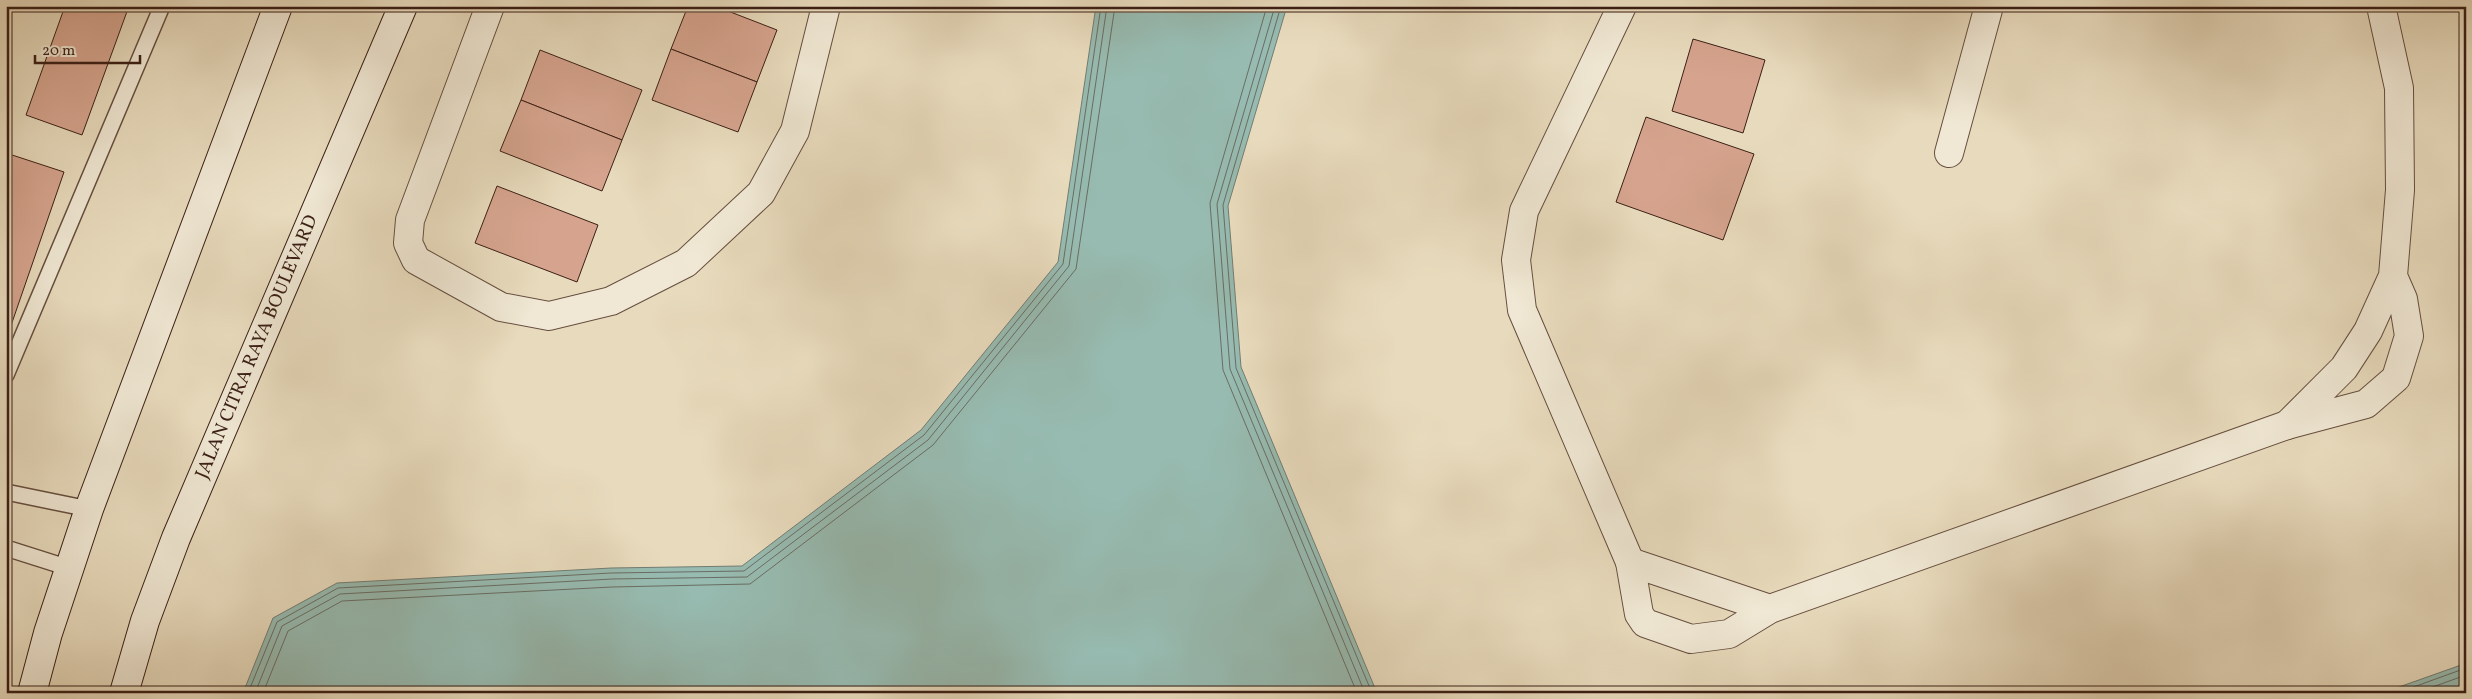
<svg xmlns="http://www.w3.org/2000/svg" width="2472" height="699" font-family="Vollkorn,serif">
  <style>
    .water { fill: #97bbb1; stroke: #727d73 }
    .lines { fill: none; stroke-linecap: round; stroke-linejoin: round }
    .shore { stroke: #696d63; stroke-width: 1 }
    .building { fill: #d6a48e; stroke: #3b1f15 }
    .lane-casing { stroke: #664e3f; stroke-width: 18 }
    .street-casing { stroke: #664e3f; stroke-width: 30 }
    .secondary-casing { stroke: #3b1f15; stroke-width: 30 }
    .lane { stroke: #f0e8d4; stroke-width: 15 }
    .street { stroke: #f0e8d4; stroke-width: 28 }
    .secondary { stroke: #f0e8d4; stroke-width: 28 }
    .labels { text-anchor: middle; dominant-baseline: central; stroke-width: 5; stroke-linejoin: round; paint-order: stroke }
    .street-label { font-size: 19px; fill: #3b1f15; stroke: #f0e8d4 }
  </style>
  <rect width="100%" height="100%" fill="#e8dbbd"/>
  <filter id="stains"><feTurbulence type="fractalNoise" baseFrequency=".004" numOctaves="4"/><feColorMatrix values="0 0 0 0 .2 0 0 0 0 .09 0 0 0 0 .02 0 0 0 .5 -.17"/></filter>
  <radialGradient id="worn" r=".72"><stop offset=".6" stop-color="#630" stop-opacity="0"/><stop offset="1" stop-color="#630" stop-opacity=".3"/></radialGradient>
  <g class="water">
    <polygon points="1096,6 1287,6 1228,206 1241,367 1377,693 243,693 273,618 337,583 611,568 742,566 921,430 1058,262"/>
    <polygon points="2466,663 2466,693 2382,693 2464,664"/>
  </g>
  <g class="lines">
    <g class="shore">
      <polyline points="1267,6 1210,203 1223,370 1357,693"/>
      <polyline points="1275,6 1217,204 1230,369 1365,693"/>
      <polyline points="1281,6 1223,205 1236,368 1372,693"/>
      <polyline points="248,693 277,622 338,588 611,573 744,571 924,435 1063,264 1101,6"/>
      <polyline points="255,693 282,626 340,594 612,579 747,577 928,440 1069,266 1107,6"/>
      <polyline points="263,693 288,631 342,601 612,587 750,584 933,445 1076,269 1115,6"/>
      <polyline points="2397,693 2466,668"/>
      <polyline points="2416,693 2466,675"/>
    </g>
  </g>
  <g class="building">
    <polygon points="65,6 129,6 82,135 26,115"/>
    <polygon points="688,6 715,6 777,30 757,82 671,49"/>
    <polygon points="1693,39 1765,60 1743,133 1672,111"/>
    <polygon points="671,49 757,82 738,132 652,100"/>
    <polygon points="540,50 642,90 622,140 521,100"/>
    <polygon points="521,100 622,140 602,191 500,151"/>
    <polygon points="1646,117 1754,154 1723,240 1616,202"/>
    <polygon points="6,153 64,172 6,340"/>
    <polygon points="497,186 598,225 577,282 475,243"/>
  </g>
  <g class="lines">
    <g class="lane-casing">
      <g id="lane">
        <polyline points="6,375 162,6"/>
        <polyline points="6,492 89,509"/>
        <polyline points="6,548 69,568"/>
      </g>
    </g>
    <g class="street-casing">
      <g id="street">
        <polyline points="490,6 410,220 408,243 416,260 501,307 549,316 611,301 686,263 761,193 795,131 826,6"/>
        <polyline points="1622,6 1524,211 1516,260 1522,310 1630,562"/>
        <polyline points="2381,6 2399,88 2400,190 2393,276 2368,331 2344,368 2287,425 2366,404 2396,378 2409,336 2403,299 2393,276"/>
        <polyline points="1949,153 1989,6"/>
        <polyline points="1770,609 1630,562 1639,614 1645,623 1691,639 1729,634 1770,609 2287,425"/>
      </g>
    </g>
    <g class="secondary-casing">
      <g id="secondary">
        <polyline points="32,693 48,633 89,509 278,6"/>
        <polyline points="124,693 145,621 176,538 403,6"/>
      </g>
    </g>
    <use href="#lane" class="lane"/>
    <use href="#street" class="street"/>
    <use href="#secondary" class="secondary"/>
  </g>
  <g class="labels">
    <g class="street-label">
      <text transform="translate(257 347) rotate(-67)">JALAN CITRA RAYA BOULEVARD</text>
    </g>
  </g>
  <rect width="2472" height="699" fill="none" stroke="#e8dbbd" stroke-width="25"/>
  <rect x="8" y="8" width="2457" height="684" fill="none" stroke="#3b1f15" stroke-width="2.5"/>
  <rect x="12" y="12" width="2447" height="674" fill="none" stroke="#3b1f15"/>
  <path d="M35 55v8h105v-8" fill="none" stroke="#3b1f15" stroke-width="2.5"/>
  <text x="42" y="55" font-size="15" fill="#3b1f15" stroke="#f0e8d4" stroke-width="4" paint-order="stroke">20 m</text>
  <rect width="100%" height="100%" filter="url(#stains)"/>
  <rect width="100%" height="100%" fill="url(#worn)"/>
</svg>
